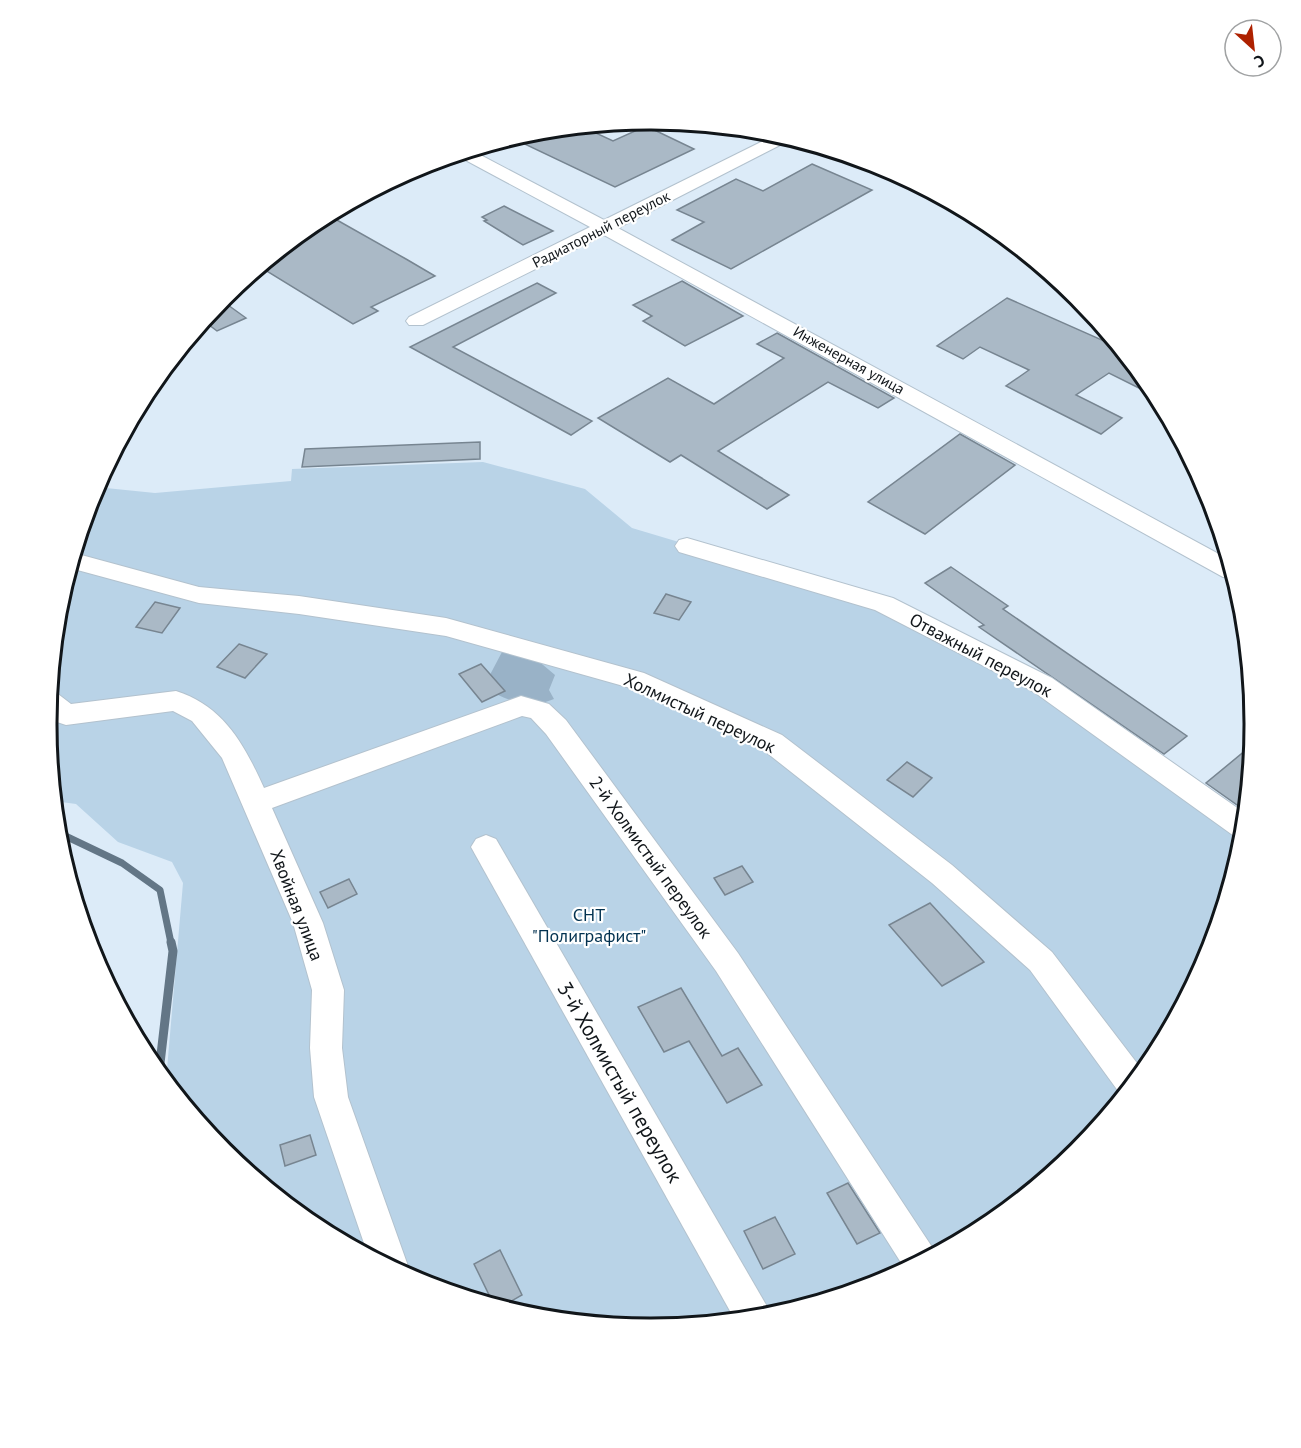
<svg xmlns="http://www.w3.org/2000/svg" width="1301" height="1448" font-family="'PT Sans',sans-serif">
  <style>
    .green { fill: #b9d3e7 }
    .forest { fill: #99b2c7 }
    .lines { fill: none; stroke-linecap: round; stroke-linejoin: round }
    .stream-far1 { stroke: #637686; stroke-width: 7 }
    .stream { stroke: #637686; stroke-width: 9 }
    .building { fill: #aab9c6; stroke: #778591; stroke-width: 1.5 }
    .minor-casing { stroke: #b3c2ce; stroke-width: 2 }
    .minor { fill: #fff; fill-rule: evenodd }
    .labels { text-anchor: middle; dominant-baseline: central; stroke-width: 4.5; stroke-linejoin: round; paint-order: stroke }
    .far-street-label { font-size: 15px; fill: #11161a; stroke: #fff }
    .street-label { font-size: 18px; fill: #11161a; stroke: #fff }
    .park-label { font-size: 18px; fill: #033250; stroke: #fff }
    .near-street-label { font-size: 21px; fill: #11161a; stroke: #fff }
    .rim { fill: none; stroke: #11161a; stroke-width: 3 }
  </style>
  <rect width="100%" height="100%" fill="#dcebf8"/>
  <polygon class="green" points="483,462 585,489 632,528 892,606 1002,658 1230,815 1247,802 1243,842 1208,955 1153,1060 1077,1151 986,1226 881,1282 768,1316 650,1328 532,1316 419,1282 315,1226 223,1151 166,1081 183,883 172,862 118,842 76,804 54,801 47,724 58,606 93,493 96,487 155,493 291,481 292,469"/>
  <path class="forest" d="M502,652L536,659L555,675L549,690L554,699C526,711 509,700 483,688Z"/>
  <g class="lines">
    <polyline class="stream-far1" points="57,832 122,863 160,890 171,943"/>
    <polyline class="stream" points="159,1072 173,951 171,942"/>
  </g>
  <g class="building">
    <polygon points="646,126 694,149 615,187 512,138 533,132 583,127 613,141"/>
    <polygon points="812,164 872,190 731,269 672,240 704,222 677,210 736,179 763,191"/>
    <polygon points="504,206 553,231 523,245 484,221 487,220 482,217"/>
    <polygon points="328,215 406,259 435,276 371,307 378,311 353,324 260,267 315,222"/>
    <polygon points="682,281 743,316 685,346 643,321 652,316 633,305"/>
    <polygon points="537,283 556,293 453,347 592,421 571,435 410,347"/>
    <polygon points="1007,298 1120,348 1157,397 1109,373 1076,395 1122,418 1101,434 1006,386 1029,370 980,347 963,359 937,346"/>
    <polygon points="221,300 246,318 217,331 204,321"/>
    <polygon points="777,333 894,398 878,408 828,382 718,451 789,495 767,509 681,455 670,462 598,418 668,378 714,404 784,358 757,344"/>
    <polygon points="960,434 1015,465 925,534 868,502"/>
    <polygon points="480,442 480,459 302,467 305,449"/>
    <polygon points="951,567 1008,606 1003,609 1187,736 1164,754 979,627 984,625 925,583"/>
    <polygon points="666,594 691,602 679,620 654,613"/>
    <polygon points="155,602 180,608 162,633 136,627"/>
    <polygon points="239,644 267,654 245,678 217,667"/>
    <polygon points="481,664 505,691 482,702 459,674"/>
    <polygon points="1252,745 1247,801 1240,807 1206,783"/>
    <polygon points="907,762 932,778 913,797 887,780"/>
    <polygon points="742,866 753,882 725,895 714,878"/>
    <polygon points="349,879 357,894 328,908 320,892"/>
    <polygon points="930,903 984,962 942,986 889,925"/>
    <polygon points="681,988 722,1056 738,1048 762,1085 727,1103 689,1041 664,1052 638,1007"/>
    <polygon points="310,1135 316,1155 285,1166 280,1145"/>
    <polygon points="848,1183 880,1233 857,1244 827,1193"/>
    <polygon points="775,1217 795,1254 763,1269 744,1231"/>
    <polygon points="500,1250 522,1295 501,1307 494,1305 474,1264"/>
  </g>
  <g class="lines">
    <g class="minor-casing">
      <g id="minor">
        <polygon points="777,134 792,139 618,228 1228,559 1234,578 1223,577 604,235 423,325 409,325 406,321 409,317 590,227 456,155 471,150 604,220"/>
        <polygon points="687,538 893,598 1052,678 1246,814 1243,839 1234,836 1034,692 875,610 679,552 675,546 679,540"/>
        <polygon points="74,553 199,587 299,596 446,618 644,673 782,735 952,865 1052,952 1143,1071 1123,1095 1121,1095 1030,970 932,883 762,749 627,687 446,636 299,614 199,603 70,568"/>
        <path d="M50,691L58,694L71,704L176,691C224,706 245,746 264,788L521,696L549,704L566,720L738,953L936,1253L905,1269L716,971L546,734L531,718L522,716L272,808L323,923L344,990L342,1048L348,1097L408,1266L405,1274L368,1255L314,1097L310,1048L312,990L293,923L222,758L192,721L173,711L66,725L57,722L47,714Z"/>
        <polygon points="486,835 496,839 772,1315 735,1320 471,847 476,839"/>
      </g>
    </g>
    <use href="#minor" class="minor"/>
  </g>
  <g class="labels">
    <g class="far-street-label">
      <text transform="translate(601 229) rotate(-27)">Радиаторный переулок</text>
      <text transform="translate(849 360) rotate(29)">Инженерная улица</text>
    </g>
    <g class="street-label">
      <text transform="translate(981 655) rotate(28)">Отважный переулок</text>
      <text transform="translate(700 713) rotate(25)">Холмистый переулок</text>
      <text transform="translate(651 857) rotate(54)">2-й Холмистый переулок</text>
      <text transform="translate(297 905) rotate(69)">Хвойная улица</text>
    </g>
    <g class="park-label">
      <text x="589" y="914">СНТ<tspan x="589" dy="21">"Полиграфист"</tspan></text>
    </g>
    <g class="near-street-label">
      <text transform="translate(620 1082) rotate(60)">3-й Холмистый переулок</text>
    </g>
  </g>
  <path d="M0 0H1301V1448H0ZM650 130H651A593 593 0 0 1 1244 723V725A593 593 0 0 1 651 1318H650A593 593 0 0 1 57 725V723A593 593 0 0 1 650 130Z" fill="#fff" fill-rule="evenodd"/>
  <path class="rim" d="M650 130H651A593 593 0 0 1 1244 723V725A593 593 0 0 1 651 1318H650A593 593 0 0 1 57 725V723A593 593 0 0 1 650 130Z"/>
  <g transform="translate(1253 48) rotate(153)"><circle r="28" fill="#ffffff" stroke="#a0a2a3" stroke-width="1.5"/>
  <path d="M0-4.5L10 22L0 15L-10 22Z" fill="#ae2100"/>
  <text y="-9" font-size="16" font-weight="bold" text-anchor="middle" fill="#11161a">С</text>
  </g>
</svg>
